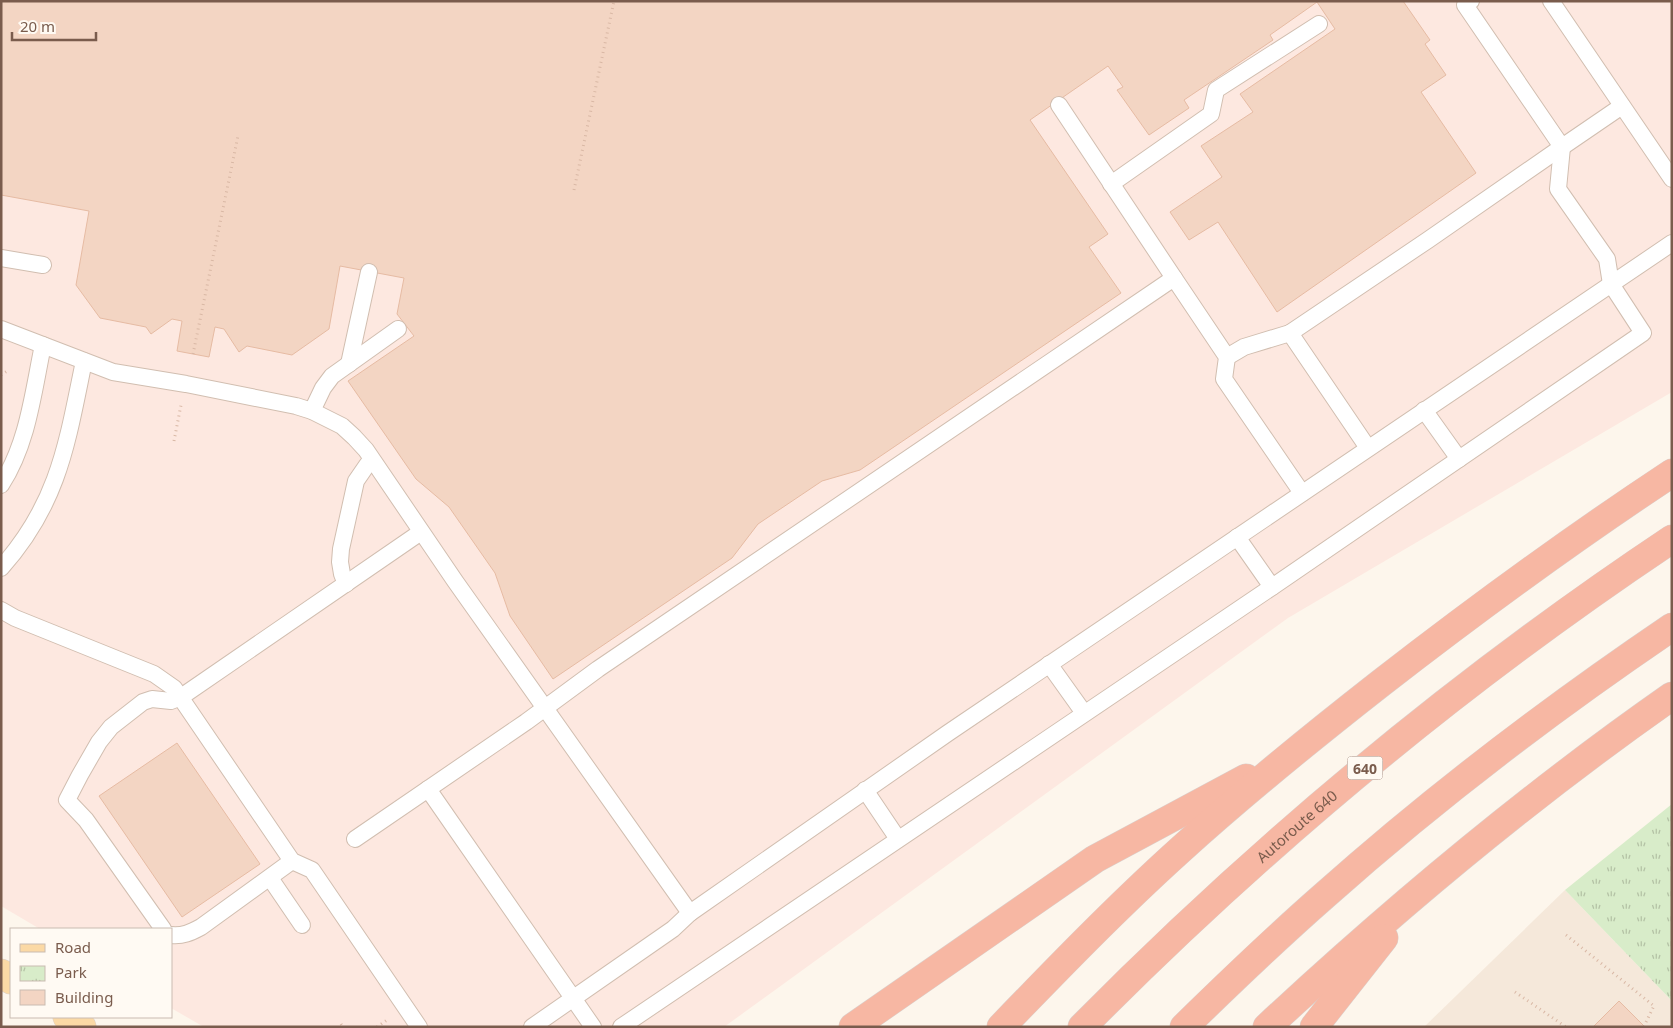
<svg xmlns="http://www.w3.org/2000/svg" width="1673" height="1028" font-family="'Noto Sans',sans-serif">
  <style>
    .residential { fill: #f5e8da }
    .commercial { fill: #fde8e0 }
    .park { fill: url(#park-tufts) }
    .building { fill: #f3d5c3; stroke: #e6bba3 }
    .lines { fill: none; stroke-linecap: round; stroke-linejoin: round }
    .service-casing { stroke: #d1beb0; stroke-width: 18 }
    .primary-casing { stroke: #dad1cd; stroke-width: 29 }
    .motorway-casing { stroke: #dad1cd; stroke-width: 29 }
    .path { stroke: #d9b8a5; stroke-width: 3; stroke-dasharray: 1 4; stroke-linecap: butt }
    .service { stroke: #fff; stroke-width: 16 }
    .primary { stroke: #fbd9a5; stroke-width: 28 }
    .motorway { stroke: #f7b7a3; stroke-width: 28 }
    .labels { text-anchor: middle; dominant-baseline: central; stroke-width: 4.5; stroke-linejoin: round; paint-order: stroke }
    .shield { fill: #fffaf3; stroke: #a28b7f; stroke-width: 1 }
    .shield-label { font-size: 14px; font-weight: bold; fill: #7a5c4d }
    .street-label { font-size: 15px; fill: #7a5c4d; stroke: #fffaf3 }
  </style>
  <defs>
    <pattern id="park-tufts" width="24" height="20" patternUnits="userSpaceOnUse" patternTransform="scale(1.25)"><rect width="24" height="20" fill="#d8ecc9"/><path d="M3 7l-1-3M5 7V3M7 7l1-3M15 17l-1-3M17 17v-4M19 17l1-3" fill="none" stroke="#b4c2a5"/></pattern>
  </defs>
  <rect width="100%" height="100%" fill="#fdf6ec"/>
  <polygon class="residential" points="1565,890 1672,1001 1672,1027 1424,1027"/>
  <polygon class="commercial" points="1,1 1672,1 1672,392 1288,618 724,1027 204,1027 171,1008 171,929 40,929 1,906"/>
  <polygon class="park" points="1672,804 1672,1001 1565,890"/>
  <g class="building">
    <polygon points="1,1 1403,1 1430,40 1425,44 1446,75 1421,92 1476,173 1277,312 1218,222 1189,240 1170,212 1222,177 1201,146 1253,112 1240,94 1335,29 1317,2 1270,35 1273,40 1184,100 1189,108 1149,135 1117,90 1123,87 1108,66 1030,120 1108,234 1089,247 1121,293 860,470 822,481 758,524 732,558 553,679 510,616 495,573 449,507 416,479 348,381 414,336 397,314 404,278 340,266 329,329 292,355 247,346 239,352 224,329 215,327 209,357 177,351 182,321 172,319 151,334 146,327 100,318 76,285 89,211 1,195"/>
    <polygon points="177,743 260,864 182,917 99,796"/>
    <polygon points="1619,1001 1645,1027 1593,1027"/>
  </g>
  <g class="lines">
    <g class="service-casing">
      <g id="service">
        <polyline points="1471,1 1465,5 1562,147 1622,106"/>
        <polyline points="1551,1 1672,179"/>
        <polyline points="1059,105 1174,278"/>
        <polyline points="1111,184 1211,114 1216,90 1319,24"/>
        <polyline points="1,258 43,265"/>
        <polyline points="1,329 113,372 186,384 296,406 312,411 342,426 354,437 366,450 455,581 690,913 948,733 1672,243"/>
        <polyline points="1227,357 1244,347 1290,333"/>
        <polyline points="349,364 369,272"/>
        <polyline points="1424,410 1459,459"/>
        <polyline points="312,411 323,388 332,376 398,329"/>
        <polyline points="1368,448 1290,333 1428,240 1562,147"/>
        <path d="M1,485C28,443 33,393 43,345"/>
        <polyline points="1237,537 1272,587"/>
        <path d="M1,568C59,503 67,443 84,361"/>
        <polyline points="346,584 342,574 340,562 341,549 356,481 367,465 373,462"/>
        <polyline points="1,610 15,618 154,674 174,688 292,861 312,870 419,1027"/>
        <polyline points="1049,664 1084,713"/>
        <polyline points="428,789 593,1027"/>
        <polyline points="865,790 898,839"/>
        <polyline points="355,839 526,722 598,669 1174,278 1227,357 1224,379 1302,493"/>
        <polyline points="270,878 302,925"/>
        <polyline points="163,929 86,820 67,800 80,775 99,742 111,727 143,702 152,699 171,701 181,697 421,532"/>
        <path d="M171,935C183,936 190,933 201,927L292,861"/>
        <polyline points="532,1027 673,929 690,913"/>
        <polyline points="621,1027 1272,587 1643,333 1611,284 1607,259 1558,189 1562,147"/>
      </g>
    </g>
    <g class="primary-casing">
      <g id="primary">
        <polyline points="1,973 11,980"/>
        <polyline points="67,1017 82,1027"/>
      </g>
    </g>
    <g class="motorway-casing">
      <g id="motorway">
        <polyline points="853,1027 1095,859 1246,778"/>
        <path d="M1001,1027C1059,967 1117,907 1179,851C1244,792 1312,737 1381,683C1475,610 1572,539 1672,473"/>
        <path id="s1" d="M1082,1027C1262,845 1459,681 1672,539"/>
        <path d="M1184,1027C1230,982 1277,937 1325,895C1434,798 1551,709 1672,627"/>
        <path d="M1267,1027C1395,908 1529,796 1672,696"/>
        <polyline points="1314,1027 1384,938"/>
      </g>
    </g>
    <g class="path">
      <polyline points="574,190 614,1"/>
      <polyline points="193,354 238,136"/>
      <polyline points="1,375 9,370"/>
      <polyline points="174,441 181,405"/>
      <polyline points="1566,935 1654,1006 1644,1026"/>
      <polyline points="1515,992 1566,1027"/>
      <polyline points="341,1024 343,1027"/>
      <polyline points="377,1027 387,1020"/>
    </g>
    <use href="#service" class="service"/>
    <use href="#primary" class="primary"/>
    <use href="#motorway" class="motorway"/>
  </g>
  <g class="labels">
    <rect class="shield" x="1347.5" y="756.5" width="35" height="23" rx="4"/>
    <g class="shield-label">
      <text x="1365" y="768">640</text>
    </g>
    <g class="street-label">
      <text stroke="none"><textPath href="#s1" startOffset="294">Autoroute 640</textPath></text>
    </g>
  </g>
  <rect width="1673" height="1028" fill="none" stroke="#7a5c4d" stroke-width="5"/>
  <rect x="10" y="928" width="162" height="90" fill="#fffaf3" stroke="#cabbb1"/>
  <rect x="20" y="944" width="25" height="8" fill="#fbd9a5" stroke="#cabbb1"/>
  <text x="55" y="953" font-size="15" fill="#7a5c4d">Road</text>
  <rect x="20" y="966" width="25" height="15" fill="url(#park-tufts)" stroke="#cabbb1"/>
  <text x="55" y="978" font-size="15" fill="#7a5c4d">Park</text>
  <rect x="20" y="990" width="25" height="15" fill="#f3d5c3" stroke="#cabbb1"/>
  <text x="55" y="1003" font-size="15" fill="#7a5c4d">Building</text>
  <path d="M12 32v8h84v-8" fill="none" stroke="#7a5c4d" stroke-width="2.5"/>
  <text x="20" y="32" font-size="15" fill="#7a5c4d" stroke="#fffaf3" stroke-width="4" paint-order="stroke">20 m</text>
</svg>
